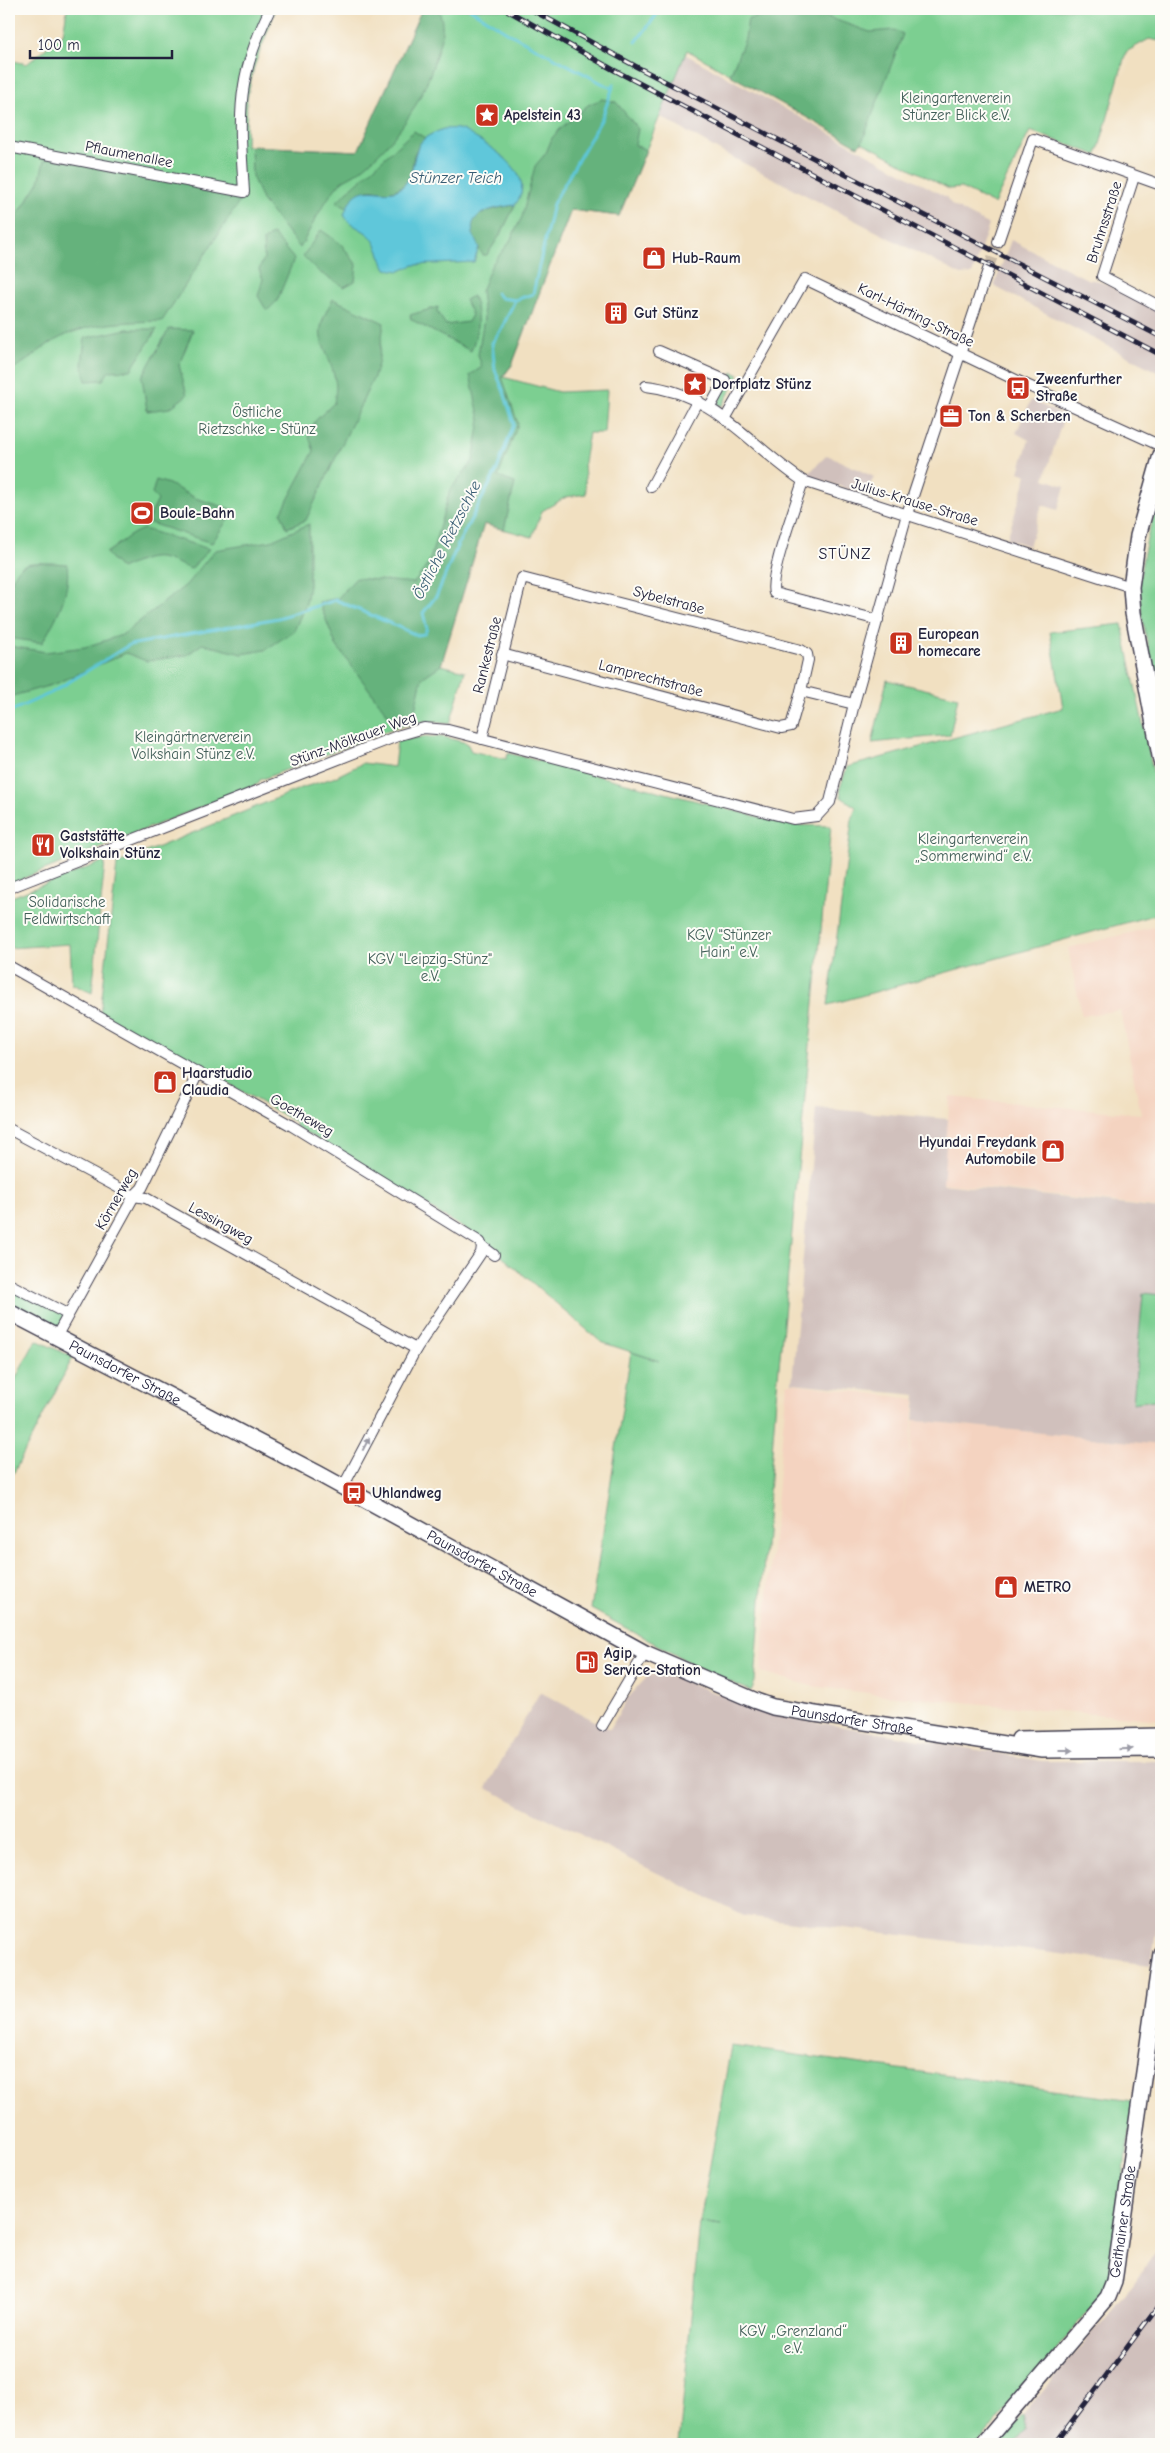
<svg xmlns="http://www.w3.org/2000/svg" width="1170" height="2453" font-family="'Comic Neue',sans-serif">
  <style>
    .built { fill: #f4d3c0 }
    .industrial { fill: #d0c0bc }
    .green { fill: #7ccf91; stroke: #4f7866 }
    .forest { fill: #65b27b; stroke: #446a5b }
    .water { fill: #5ec7da; stroke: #40748a }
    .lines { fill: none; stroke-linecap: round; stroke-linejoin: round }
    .stream { stroke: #5ec7da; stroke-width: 3 }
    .street-tunnel { stroke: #c8baa6; stroke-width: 10; stroke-dasharray: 10 5; stroke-linecap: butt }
    .street-casing { stroke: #413e4f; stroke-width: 12 }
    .secondary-casing { stroke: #413e4f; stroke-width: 18 }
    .street { stroke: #fff; stroke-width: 10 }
    .secondary { stroke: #fff; stroke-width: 15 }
    .rail-casing { stroke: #22223b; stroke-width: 5 }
    .rail { stroke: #fdfcf7; stroke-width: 3; stroke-dasharray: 9; stroke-linecap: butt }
    .oneway { fill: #9c9ca7 }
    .labels { text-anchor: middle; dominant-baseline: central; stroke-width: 4; stroke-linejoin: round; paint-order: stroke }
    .park-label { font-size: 15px; fill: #425f59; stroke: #fdfcf7 }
    .poi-label { font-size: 15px; font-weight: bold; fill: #22223b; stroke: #fdfcf7; text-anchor: start }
    .street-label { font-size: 15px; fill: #22223b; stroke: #fdfcf7 }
    .water-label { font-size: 16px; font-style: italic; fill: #375c73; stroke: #fdfcf7 }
    .neighbourhood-label { font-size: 16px; letter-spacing: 1px; fill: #22223b; stroke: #fdfcf7 }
  </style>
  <rect width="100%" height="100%" fill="#fdfcf7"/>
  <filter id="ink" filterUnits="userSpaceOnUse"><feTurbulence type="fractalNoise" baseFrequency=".02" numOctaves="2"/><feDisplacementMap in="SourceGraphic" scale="10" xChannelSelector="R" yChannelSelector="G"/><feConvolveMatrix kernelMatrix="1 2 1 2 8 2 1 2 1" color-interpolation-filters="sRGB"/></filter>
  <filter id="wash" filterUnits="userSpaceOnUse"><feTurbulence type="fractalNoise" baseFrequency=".0096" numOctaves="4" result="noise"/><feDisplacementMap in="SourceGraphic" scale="20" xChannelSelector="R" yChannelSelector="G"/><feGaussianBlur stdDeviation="1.12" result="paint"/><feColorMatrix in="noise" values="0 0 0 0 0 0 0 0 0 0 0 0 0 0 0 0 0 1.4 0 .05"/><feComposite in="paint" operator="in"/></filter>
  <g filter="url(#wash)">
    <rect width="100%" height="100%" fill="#f1e0c1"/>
    <g class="built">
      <polygon points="1161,925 1161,1208 942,1183 950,1097 1141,1114 1120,1010 1082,1016 1068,948"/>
      <polygon points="787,1383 915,1399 898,1562 914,1420 1161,1445 1161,1720 884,1695 811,1686 761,1672"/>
    </g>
    <g class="industrial">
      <polygon points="659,40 946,197 952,205 989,225 972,274 961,275 722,152 619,93"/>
      <polygon points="1011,240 1087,279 1100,281 1161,313 1161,374 994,286"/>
      <polygon points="1031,400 1064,416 1044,479 1065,486 1058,510 1042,505 1029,546 1007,539 1027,475 1019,472 1029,440 1016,433"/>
      <polygon points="827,455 874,477 865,495 807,475"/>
      <polygon points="816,1108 948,1119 943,1184 1161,1209 1161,1445 914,1420 916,1395 792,1383"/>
      <polygon points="662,1673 775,1715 1042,1761 1161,1761 1161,1898 1151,1965 744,1916 486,1788 540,1692 610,1729 627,1699 648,1676"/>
      <polygon points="1161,2244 1161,2444 1015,2444 1026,2430 1023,2415 1134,2283"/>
    </g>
    <g class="green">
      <polygon points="67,9 276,9 254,67 247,99 246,146 358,151 422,9 1161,9 1159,41 1149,39 1126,52 1097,155 1030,131 994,204 961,188 949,189 862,142 858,146 687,50 619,216 571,210 512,365 503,377 559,392 607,390 604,433 589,433 584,462 586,494 566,497 542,511 532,537 484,524 441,665 465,671 450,724 425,721 397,727 260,780 258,784 9,884 9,60 27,64 63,34"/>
      <polygon points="733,372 739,375 722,406 717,404"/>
      <path d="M1161,488V699C1153,662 1137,615 1140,578C1143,547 1153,518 1161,488Z"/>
      <polygon points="1122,624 1161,810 1161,913 828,1005 852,820 856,807 841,797 840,788 847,767 1063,708 1050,632"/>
      <polygon points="887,680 958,697 950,735 872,743"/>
      <polygon points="422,737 444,737 467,743 471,751 506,759 508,753 791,825 831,826 776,1398 755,1682 751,1691 707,1672 591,1609 631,1352 659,1361 601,1342 483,1240 295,1126 295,1122 196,1065 100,1014 117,864 304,787 333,778 363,763 394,767 397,741"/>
      <polygon points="105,861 92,993 72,984 70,944 9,948 9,898"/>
      <polygon points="9,1284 67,1314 56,1337 9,1312"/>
      <polygon points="1143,1293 1161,1295 1161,1399 1133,1403"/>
      <polygon points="36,1340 73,1357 9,1482 9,1391"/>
      <polygon points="731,2046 1133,2101 1110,2279 1099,2298 978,2444 679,2444 700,2222 721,2225 700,2222"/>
      <polygon points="1023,2415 1026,2430 1015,2444 998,2444"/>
    </g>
    <g class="forest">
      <path d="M422,9H438C446,25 441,39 436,56C423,102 397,141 359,171C353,176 345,178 340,183C323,202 312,226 300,248L262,200L252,176L251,146L358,151Z"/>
      <polygon points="790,12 816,13 870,32 894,30 903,34 862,142 858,146 730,75 745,39 748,19"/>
      <polygon points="602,99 616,102 638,129 635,145 646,150 619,216 571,210 512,365 502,377 518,424 498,477 515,483 504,530 484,524 441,665 422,678 412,724 397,727 336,645 319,602 338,598 356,578 414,583 429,563 450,490 473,461 480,420 470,375 482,367 478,355 484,318 481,291 492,264 509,243 522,217 535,166 546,153 552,138 561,128 588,105"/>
      <path d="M414,131L425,138C421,144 416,149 414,155C412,166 412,180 401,187C378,202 372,173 347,208L336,202Z"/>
      <path d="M45,157L245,193L162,321C125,322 87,322 54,341C39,349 25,365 9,370V228L39,182Z"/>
      <path d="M515,205L502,232L487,255H483C479,249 474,242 471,234C464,212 501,207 515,205Z"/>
      <polygon points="321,230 341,244 357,265 355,281 344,287 319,272 303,256"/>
      <polygon points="273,234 294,259 277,301 267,311 258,296 263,279 259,270 264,258 263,241"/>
      <path d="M473,296C480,316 478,332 471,351L419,324L411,319L410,315L438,307L437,312L446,325L468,322L472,315L465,300Z"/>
      <path d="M333,299L384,323L378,364L374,377L306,520L287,528L281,513L314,451L308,434L316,420L334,403C335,396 337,387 335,380C327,340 308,342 333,299Z"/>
      <polygon points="127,329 157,329 131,370 109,371 103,380 86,381 82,365 85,338"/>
      <polygon points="169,329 193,330 179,365 187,395 170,408 147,411 142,377"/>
      <polygon points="156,480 169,484 195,498 234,510 212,543 147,522 158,500 152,494"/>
      <polygon points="309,524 309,585 306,603 294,631 265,650 242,654 202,644 187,655 146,661 126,653 55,684 9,697 9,646 46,652 85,647 122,635 186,585 215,550 271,541"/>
      <path d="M144,529L209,549L191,569C157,555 156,553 121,569L106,553C119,545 130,533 144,529Z"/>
      <path d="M52,563L67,564C71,593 56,619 42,643L9,638C9,616 2,584 21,567C28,561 43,563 52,563Z"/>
    </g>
    <path class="water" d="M443,129C448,129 453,128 458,129C465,130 473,137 479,140C500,153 537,177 515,205C488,209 459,214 479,247L474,262L414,265L400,271L386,269C381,259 378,246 371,237C363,228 350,227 344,215C359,171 384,203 403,186C417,173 410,150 425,138C430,134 437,132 443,129Z"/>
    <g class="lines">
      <g class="stream">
        <polyline points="470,9 510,34 607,86 613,87"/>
        <polyline points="636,42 661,9"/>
        <polyline points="496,293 501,298 515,300"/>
        <polyline points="9,712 51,693 129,645 278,618 336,600 417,635 424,634 427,629 423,613 437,595 458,544 496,472 514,424 504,392 495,370 492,343 502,328 515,300 533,294 553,204 602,118 614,84"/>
      </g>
    </g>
  </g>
  <g filter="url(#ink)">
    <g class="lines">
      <polyline class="street-tunnel" points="989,267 998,242"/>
      <g class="street-casing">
        <g id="street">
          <path d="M9,147L244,192C242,157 238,119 244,85C248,59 259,32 270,9"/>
          <polyline points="1134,177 1102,276 1161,307"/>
          <polyline points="998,242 1033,139 1161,185"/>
          <polyline points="659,351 725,380 710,407"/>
          <path d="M646,386C715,393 749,445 803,481L1131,587"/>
          <polyline points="725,419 805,279 1020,382 1161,446"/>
          <path d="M803,481C797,501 768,578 774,593L878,620"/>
          <polyline points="651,487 698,400"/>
          <polyline points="502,654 781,728 791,726 801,691"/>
          <polyline points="482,739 522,578 801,650 807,654 808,660 801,691 854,704"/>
          <polyline points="9,888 400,735 424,728 448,730 793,819 817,816 830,802 854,704 907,514 989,267"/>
          <polyline points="9,966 292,1126 480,1242 482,1246 494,1255"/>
          <polyline points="9,1129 134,1196 146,1198 416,1349"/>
          <polyline points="9,1284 67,1314"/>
          <polyline points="56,1337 134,1196 142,1188 198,1073"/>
          <polyline points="343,1487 416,1349 481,1253 482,1246"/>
          <polyline points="602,1726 645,1653"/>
        </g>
      </g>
      <g class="secondary-casing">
        <g id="secondary">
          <polyline points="1161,455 1138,536 1131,587 1133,613 1161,761"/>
          <path id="s1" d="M9,1312L319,1474L645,1653L756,1701L773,1707L815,1714L1042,1750L1161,1749"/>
          <polyline points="1019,1739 1161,1736"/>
          <path id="s2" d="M983,2444L1108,2297L1114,2282L1161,1953"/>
        </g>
      </g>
      <use href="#street" class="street"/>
      <use href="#secondary" class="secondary"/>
      <g class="rail-casing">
        <g id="rail">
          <polyline points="505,9 612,69 1161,355"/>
          <polyline points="530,9 637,67 1161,337"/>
          <polyline points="1055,2444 1161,2302"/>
        </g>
      </g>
      <use href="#rail" class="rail"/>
    </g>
    <defs><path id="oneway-solid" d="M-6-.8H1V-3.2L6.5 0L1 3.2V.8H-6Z" transform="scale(1.25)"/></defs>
    <g class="oneway">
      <use href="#oneway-solid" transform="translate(366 1444) rotate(-62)"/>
      <use href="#oneway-solid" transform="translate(1126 1749) rotate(-1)"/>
      <use href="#oneway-solid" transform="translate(1066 1750)"/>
    </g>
  </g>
  <defs>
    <g id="sight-square" transform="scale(1.25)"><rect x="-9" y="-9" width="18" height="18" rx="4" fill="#c8321e" stroke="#fdfcf7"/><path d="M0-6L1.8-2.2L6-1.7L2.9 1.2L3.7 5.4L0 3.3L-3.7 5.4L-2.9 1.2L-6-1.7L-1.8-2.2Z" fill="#fff"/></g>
    <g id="shop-square" transform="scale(1.25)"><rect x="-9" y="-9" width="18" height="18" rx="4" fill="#c8321e" stroke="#fdfcf7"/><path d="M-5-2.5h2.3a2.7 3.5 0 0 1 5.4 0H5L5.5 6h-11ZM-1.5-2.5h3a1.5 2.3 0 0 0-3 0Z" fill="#fff"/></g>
    <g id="building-square" transform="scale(1.25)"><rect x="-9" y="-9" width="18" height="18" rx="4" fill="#c8321e" stroke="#fdfcf7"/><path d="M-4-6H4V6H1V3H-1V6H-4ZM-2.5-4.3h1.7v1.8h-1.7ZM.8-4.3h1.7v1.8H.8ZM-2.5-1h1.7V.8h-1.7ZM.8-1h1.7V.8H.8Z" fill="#fff"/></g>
    <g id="bus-square" transform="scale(1.25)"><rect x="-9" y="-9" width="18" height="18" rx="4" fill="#c8321e" stroke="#fdfcf7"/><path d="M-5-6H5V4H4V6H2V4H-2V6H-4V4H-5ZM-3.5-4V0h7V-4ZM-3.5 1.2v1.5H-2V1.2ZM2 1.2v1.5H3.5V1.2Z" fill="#fff"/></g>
    <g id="office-square" transform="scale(1.25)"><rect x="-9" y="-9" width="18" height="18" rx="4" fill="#c8321e" stroke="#fdfcf7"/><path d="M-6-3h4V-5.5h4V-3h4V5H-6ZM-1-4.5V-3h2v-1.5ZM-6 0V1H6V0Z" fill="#fff"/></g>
    <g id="stadium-square" transform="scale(1.25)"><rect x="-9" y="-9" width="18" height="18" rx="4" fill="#c8321e" stroke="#fdfcf7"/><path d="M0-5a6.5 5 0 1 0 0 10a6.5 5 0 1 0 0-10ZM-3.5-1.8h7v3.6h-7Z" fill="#fff"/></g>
    <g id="restaurant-square" transform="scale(1.25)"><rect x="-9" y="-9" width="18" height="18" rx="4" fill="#c8321e" stroke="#fdfcf7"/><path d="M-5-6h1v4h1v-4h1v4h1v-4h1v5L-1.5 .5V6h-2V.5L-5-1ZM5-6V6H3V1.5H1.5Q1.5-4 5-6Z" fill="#fff"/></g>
    <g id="fuel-square" transform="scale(1.25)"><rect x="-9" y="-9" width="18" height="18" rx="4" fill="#c8321e" stroke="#fdfcf7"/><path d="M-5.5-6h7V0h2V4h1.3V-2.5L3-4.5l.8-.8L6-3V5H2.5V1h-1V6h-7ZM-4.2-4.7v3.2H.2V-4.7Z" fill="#fff"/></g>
  </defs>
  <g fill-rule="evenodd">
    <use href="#sight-square" x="487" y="115"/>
    <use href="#shop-square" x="654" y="258"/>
    <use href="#building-square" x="616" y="313"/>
    <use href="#sight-square" x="695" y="384"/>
    <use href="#bus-square" x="1018" y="388"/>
    <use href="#office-square" x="951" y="416"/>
    <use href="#stadium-square" x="142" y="513"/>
    <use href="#building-square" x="901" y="643"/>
    <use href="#restaurant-square" x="43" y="845"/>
    <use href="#shop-square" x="165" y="1082"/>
    <use href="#shop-square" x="1053" y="1151"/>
    <use href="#bus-square" x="354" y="1493"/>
    <use href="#shop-square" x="1006" y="1587"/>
    <use href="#fuel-square" x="587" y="1662"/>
  </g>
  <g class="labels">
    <g class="park-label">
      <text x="956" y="98">Kleingartenverein<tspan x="956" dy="17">Stünzer Blick e.V.</tspan></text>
      <text x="257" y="412">Östliche<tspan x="257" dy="17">Rietzschke - Stünz</tspan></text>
      <text x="193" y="737">Kleingärtnerverein<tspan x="193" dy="17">Volkshain Stünz e.V.</tspan></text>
      <text x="973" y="839">Kleingartenverein<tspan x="973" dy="17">„Sommerwind“ e.V.</tspan></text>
      <text x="67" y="902">Solidarische<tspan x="67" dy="17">Feldwirtschaft</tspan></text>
      <text x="729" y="935">KGV "Stünzer<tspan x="729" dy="17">Hain" e.V.</tspan></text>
      <text x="430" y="959">KGV "Leipzig-Stünz"<tspan x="430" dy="17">e.V.</tspan></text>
      <text x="793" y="2331">KGV „Grenzland“<tspan x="793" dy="17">e.V.</tspan></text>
    </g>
    <g class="poi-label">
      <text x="504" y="115">Apelstein 43</text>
      <text x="672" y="258">Hub-Raum</text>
      <text x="634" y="313">Gut Stünz</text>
      <text x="1036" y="379">Zweenfurther<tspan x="1036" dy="17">Straße</tspan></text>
      <text x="712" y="384">Dorfplatz Stünz</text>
      <text x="968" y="416">Ton &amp; Scherben</text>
      <text x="160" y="513">Boule-Bahn</text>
      <text x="918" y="634">European<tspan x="918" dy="17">homecare</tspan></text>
      <text x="60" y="836">Gaststätte<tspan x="60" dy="17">Volkshain Stünz</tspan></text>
      <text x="182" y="1073">Haarstudio<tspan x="182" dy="17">Claudia</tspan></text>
      <text x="1036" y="1142" text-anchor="end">Hyundai Freydank<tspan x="1036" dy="17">Automobile</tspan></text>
      <text x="372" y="1493">Uhlandweg</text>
      <text x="1024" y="1587">METRO</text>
      <text x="604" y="1653">Agip<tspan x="604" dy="17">Service-Station</tspan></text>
    </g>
    <g class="street-label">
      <text transform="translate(129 154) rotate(11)">Pflaumenallee</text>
      <text transform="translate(1104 222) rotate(-72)">Bruhnsstraße</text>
      <text transform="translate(916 315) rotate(26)">Karl-Härting-Straße</text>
      <text transform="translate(915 502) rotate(17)">Julius-Krause-Straße</text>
      <text transform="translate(669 600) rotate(15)">Sybelstraße</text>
      <text transform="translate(487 655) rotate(-76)">Rankestraße</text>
      <text transform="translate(651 678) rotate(15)">Lamprechtstraße</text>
      <text transform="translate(353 739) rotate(-20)">Stünz-Mölkauer Weg</text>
      <text transform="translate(302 1115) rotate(30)">Goetheweg</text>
      <text transform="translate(116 1199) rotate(-60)">Körnerweg</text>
      <text transform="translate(221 1223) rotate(29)">Lessingweg</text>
      <text stroke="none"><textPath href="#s1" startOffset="131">Paunsdorfer Straße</textPath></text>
      <text stroke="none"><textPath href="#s1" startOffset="536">Paunsdorfer Straße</textPath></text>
      <text stroke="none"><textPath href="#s1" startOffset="941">Paunsdorfer Straße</textPath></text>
      <text stroke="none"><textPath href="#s2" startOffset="270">Geithainer Straße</textPath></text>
    </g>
    <g class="water-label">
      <text x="456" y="178">Stünzer Teich</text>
      <text transform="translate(447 540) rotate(-63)">Östliche Rietzschke</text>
    </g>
    <g class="neighbourhood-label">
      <text x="845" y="554">STÜNZ</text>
    </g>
  </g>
  <rect width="1170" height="2453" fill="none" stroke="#fdfcf7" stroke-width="30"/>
  <path d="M30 50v8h142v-8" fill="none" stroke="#22223b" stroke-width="2.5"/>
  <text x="38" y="50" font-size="15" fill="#22223b" stroke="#fdfcf7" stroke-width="4" paint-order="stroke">100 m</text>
</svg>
